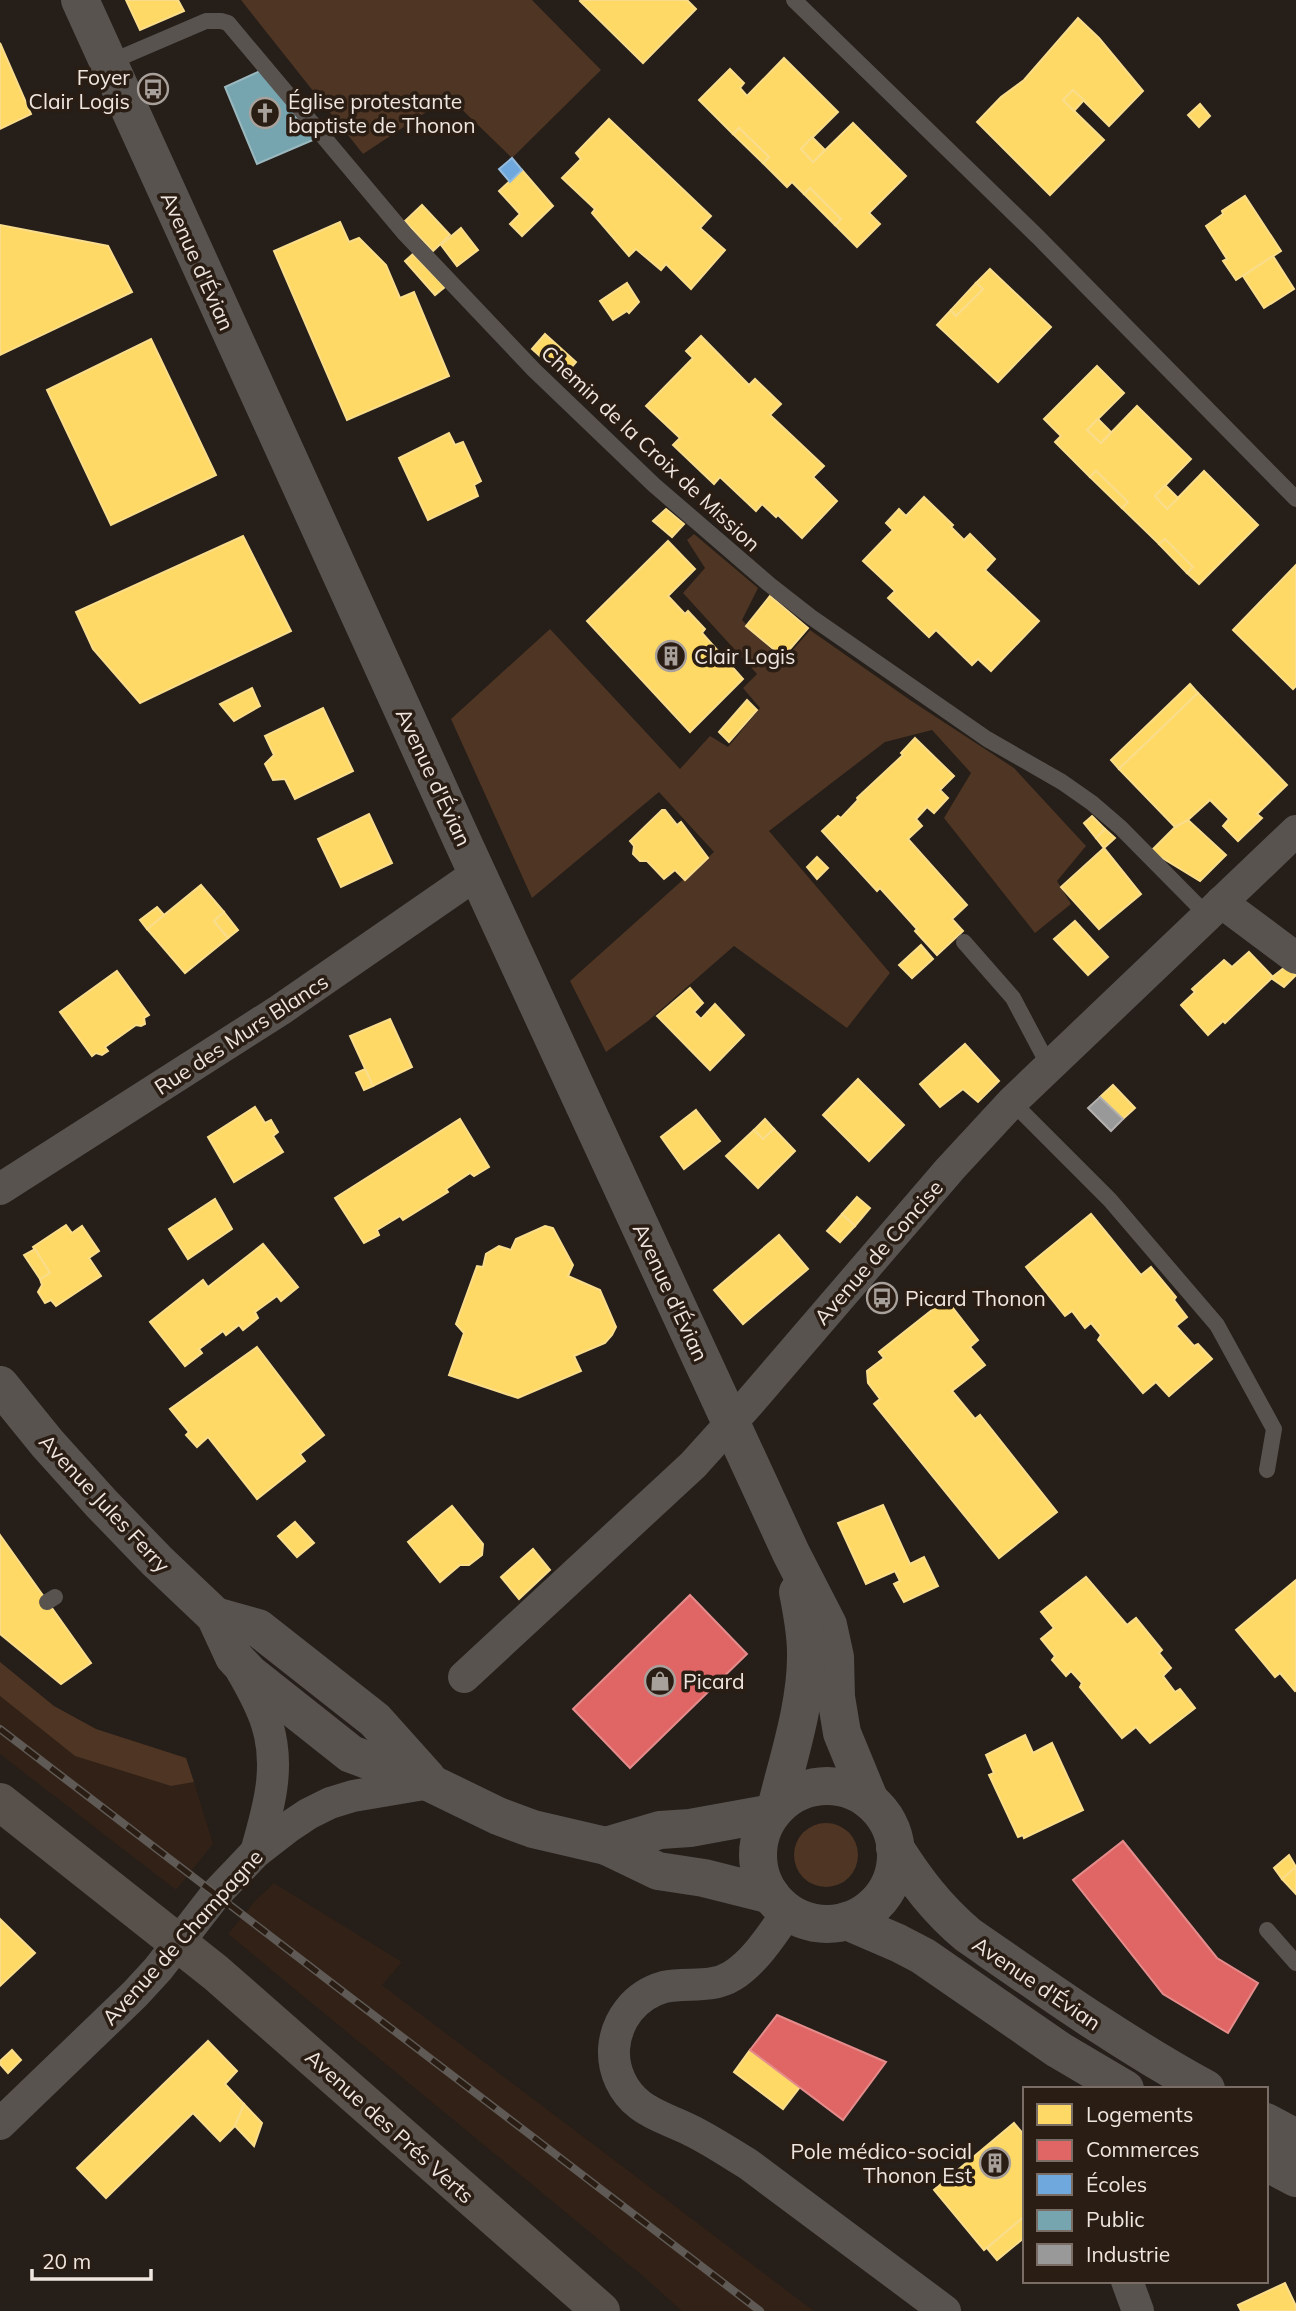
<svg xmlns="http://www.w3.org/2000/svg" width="1296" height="2311" font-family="Mulish,sans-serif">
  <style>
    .built { fill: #322116 }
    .green { fill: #4f3523 }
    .homes { fill: #ffd966; stroke: #fadd8b; stroke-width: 2 }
    .shops { fill: #e06666; stroke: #e48c8b; stroke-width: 2 }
    .schools { fill: #6fa8dc; stroke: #95bbdd; stroke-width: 2 }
    .public { fill: #76a5af; stroke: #9ab8be; stroke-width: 2 }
    .industry { fill: #999; stroke: #b3b0ae; stroke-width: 2 }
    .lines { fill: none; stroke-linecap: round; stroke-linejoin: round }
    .service { stroke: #58534f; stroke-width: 16 }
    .minor { stroke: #58534f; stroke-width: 32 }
    .tertiary { stroke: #58534f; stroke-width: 38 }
    .secondary { stroke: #57504b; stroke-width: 38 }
    .rail-casing { stroke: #5f5a55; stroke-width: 8 }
    .rail { stroke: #2a1d14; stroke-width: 5; stroke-dasharray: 16; stroke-linecap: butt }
    .labels { text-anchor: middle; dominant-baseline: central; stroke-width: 7; stroke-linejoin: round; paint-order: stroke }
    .poi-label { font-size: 21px; fill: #efe6e0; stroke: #2a1d14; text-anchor: start }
    .street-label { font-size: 21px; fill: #efe6e0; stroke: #2a1d14 }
  </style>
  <rect width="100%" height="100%" fill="#251e19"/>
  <g class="built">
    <polygon points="0,1696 75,1756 171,1786 194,1782 213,1844 176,1890 0,1754"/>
    <polygon points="274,1883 402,1962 382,1985 814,2311 682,2311 644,2277 228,1934 254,1902"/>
  </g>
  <g class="green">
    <polygon points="241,0 532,0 601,70 512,158 449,97 363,154"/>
    <polygon points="694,534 758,588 742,620 783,661 810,630 910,700 1014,768 1086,846 1057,881 1071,904 1035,933 944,818 971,773 932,730 885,742 769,831 890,973 847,1028 734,946 648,1021 606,1052 570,981 714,852 659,792 532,898 451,719 550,629 680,769 710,736 728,747 760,708 743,688 757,674 683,593 705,568 687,540"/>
    <polygon points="0,1662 54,1706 96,1729 186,1758 194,1782 171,1786 75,1756 0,1696"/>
    <circle cx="826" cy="1855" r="32"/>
  </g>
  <g class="homes">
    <polygon points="126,0 178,0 184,11 140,30"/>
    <polygon points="581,0 687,0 696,9 643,63 580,1"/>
    <polygon points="1078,18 1099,38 1143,91 1109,126 1073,90 1063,100 1104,140 1050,195 977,122 1001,97 1024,80"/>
    <polygon points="0,43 31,114 0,129"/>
    <polygon points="784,58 838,112 801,149 813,162 853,123 906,176 869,213 880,224 857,247 835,225 841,219 810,188 804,194 792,182 787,187 763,163 769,157 739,128 733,134 699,100 730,69 744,83 740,88 747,96"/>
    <polygon points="1073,90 1084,100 1074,111 1063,100"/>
    <polygon points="1200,104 1210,116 1199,127 1188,115"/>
    <polygon points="609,119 711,216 700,228 725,250 691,289 666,264 661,270 636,249 629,256 592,213 595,209 562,178 581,159 576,153"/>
    <polygon points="739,128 769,157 763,163 733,134"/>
    <polygon points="812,137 825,150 813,162 801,149"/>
    <polygon points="522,170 553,206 522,236 510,224 520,214 499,191"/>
    <polygon points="810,188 841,219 835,225 804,194"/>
    <polygon points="1245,196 1281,251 1236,280 1223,261 1227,259 1206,226 1223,214 1222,211"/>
    <polygon points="422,205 450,235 433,251 405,221"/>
    <polygon points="340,222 349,242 359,238 386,265 400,298 414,292 449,376 347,420 274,251"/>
    <polygon points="0,225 108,246 132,292 0,355"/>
    <polygon points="461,228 478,250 457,266 441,245"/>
    <polygon points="413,254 445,287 435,295 405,261"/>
    <polygon points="1273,256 1294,289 1264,308 1243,276"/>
    <polygon points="990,269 1051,327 998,382 937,325 951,310 956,316 983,289 976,283"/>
    <polygon points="627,283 639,302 629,313 627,311 613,320 600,301"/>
    <polygon points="976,283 983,289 956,316 951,310"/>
    <polygon points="545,334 576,362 563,377 532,349"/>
    <polygon points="701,336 749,385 755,379 781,404 770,415 824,466 813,477 837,501 802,538 778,515 776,517 762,504 756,511 720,477 714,484 673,445 680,438 646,406 693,358 686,351"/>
    <polygon points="151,339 216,475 111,525 47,390"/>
    <polygon points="1097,366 1124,393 1087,430 1101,443 1137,406 1191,459 1155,496 1167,509 1204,471 1258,525 1199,584 1187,573 1193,567 1165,539 1159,544 1122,508 1128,502 1096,471 1090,477 1055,442 1061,436 1044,419"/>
    <polygon points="1098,419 1111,432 1101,443 1087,430"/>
    <polygon points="449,433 455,445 463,442 481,481 474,485 478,496 428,520 399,458"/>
    <polygon points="1096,471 1128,502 1122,508 1090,477"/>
    <polygon points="1165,485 1178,498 1167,509 1155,496"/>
    <polygon points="924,497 953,525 951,527 964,540 970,534 995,559 985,570 1039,621 991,671 978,659 972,665 936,630 929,637 888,598 895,591 863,561 893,530 886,523 899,509 906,516"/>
    <polygon points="666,509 684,524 672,537 653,521"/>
    <polygon points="243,536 291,631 140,703 93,649 76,612"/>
    <polygon points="1165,539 1193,567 1187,573 1159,544"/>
    <polygon points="668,541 695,569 668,596 685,614 688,611 705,629 702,633 743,679 690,732 587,621"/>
    <polygon points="1296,565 1296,686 1293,689 1233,630"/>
    <polygon points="770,596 808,628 783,657 746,626"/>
    <polygon points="1190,684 1198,693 1119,769 1111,760"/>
    <polygon points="252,688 260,706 234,721 220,704"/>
    <polygon points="1198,693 1287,785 1257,814 1262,818 1238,841 1223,826 1229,819 1210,800 1188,820 1175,827 1119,769"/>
    <polygon points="747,700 757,710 729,742 719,732"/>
    <polygon points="323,708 353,771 295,799 285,779 273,780 265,764 274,755 265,736"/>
    <polygon points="915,738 954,776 940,790 948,798 934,813 927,807 916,819 922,826 908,839 967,905 952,919 963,931 937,955 915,931 917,929 880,888 877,891 822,831 838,816 841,818 858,800 857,798 903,755 901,753"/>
    <polygon points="662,810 665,810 677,825 681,822 708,858 685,880 675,870 664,879 647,861 640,861 633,854 634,846 630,841"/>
    <polygon points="369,814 392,863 341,887 318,839"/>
    <polygon points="1092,816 1105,829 1096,838 1084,823"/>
    <polygon points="1188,820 1226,855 1200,881 1151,851 1175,827"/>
    <polygon points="1105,829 1115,838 1104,848 1096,838"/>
    <polygon points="1104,848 1141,894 1099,929 1061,887"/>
    <polygon points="817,857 828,868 817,879 807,867"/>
    <polygon points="201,885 224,912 214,921 228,938 185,973 147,929"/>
    <polygon points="157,907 164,915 147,929 140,920"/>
    <polygon points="224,912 238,930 228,938 214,921"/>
    <polygon points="1075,921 1108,957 1088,975 1054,939"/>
    <polygon points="921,945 933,959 912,978 899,965"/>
    <polygon points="1249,952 1273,977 1225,1023 1223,1021 1208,1035 1181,1005 1195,992 1192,989 1224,960 1232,967"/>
    <polygon points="1285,967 1296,975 1284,987 1271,978"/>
    <polygon points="117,971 149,1015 144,1018 145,1024 141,1026 136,1025 105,1047 108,1051 102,1055 96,1053 92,1056 60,1012"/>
    <polygon points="690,988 703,1003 694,1012 701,1019 715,1004 744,1035 710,1070 657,1016"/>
    <polygon points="390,1019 412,1067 373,1086 350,1036"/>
    <polygon points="965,1044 999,1081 978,1102 963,1089 940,1107 920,1084"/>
    <polygon points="365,1069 373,1086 364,1090 356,1073"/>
    <polygon points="858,1079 904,1125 869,1161 823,1115"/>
    <polygon points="1113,1085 1135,1108 1123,1119 1100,1097"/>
    <polygon points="255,1107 265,1123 271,1120 278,1132 273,1136 283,1152 234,1182 208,1137"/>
    <polygon points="696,1110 720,1141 684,1169 661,1137"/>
    <polygon points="460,1119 489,1167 474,1176 470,1173 446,1189 448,1192 403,1220 400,1216 377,1230 379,1235 364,1243 335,1198"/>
    <polygon points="765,1119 774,1129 763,1139 754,1130"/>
    <polygon points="774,1129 795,1151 758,1188 726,1156 754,1130 763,1139"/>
    <polygon points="857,1197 870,1208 855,1226 842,1214"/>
    <polygon points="215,1199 232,1229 188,1259 169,1229"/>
    <polygon points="842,1214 855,1226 840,1242 827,1231"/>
    <polygon points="1091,1214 1141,1275 1151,1267 1176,1297 1174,1300 1187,1317 1176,1326 1194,1346 1198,1344 1212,1359 1169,1396 1156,1382 1143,1393 1098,1340 1101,1335 1091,1323 1085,1328 1072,1311 1065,1316 1026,1267"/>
    <polygon points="66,1225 72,1233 82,1226 99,1251 89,1258 101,1276 56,1306 51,1300 45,1303 38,1292 42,1285 40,1279 50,1273 33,1247"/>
    <polygon points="545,1226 553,1228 573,1265 568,1276 600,1290 616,1327 612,1335 605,1343 574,1356 581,1371 518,1398 449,1375 464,1333 456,1324 477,1266 483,1267 486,1254 499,1246 511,1250 516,1239"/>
    <polygon points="779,1235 808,1269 743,1324 714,1290"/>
    <polygon points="263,1244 298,1287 281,1301 277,1296 255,1312 258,1318 243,1330 239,1325 226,1335 223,1331 199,1349 202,1353 185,1366 150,1322 203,1280 208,1287"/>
    <polygon points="35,1249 50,1273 40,1279 24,1255"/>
    <polygon points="946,1299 978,1340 970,1347 985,1365 952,1391 975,1419 980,1415 1057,1512 999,1558 874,1404 880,1399 868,1383 867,1371 884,1358 879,1352"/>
    <polygon points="257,1347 324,1435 300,1454 305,1461 257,1499 208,1437 197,1447 186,1435 189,1432 170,1409"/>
    <polygon points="883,1505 910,1564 924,1557 938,1586 904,1602 894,1584 900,1581 895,1571 866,1584 838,1523"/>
    <polygon points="452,1506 483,1544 482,1555 469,1565 460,1565 440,1582 408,1542"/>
    <polygon points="295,1522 314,1543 297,1557 278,1536"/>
    <polygon points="0,1535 91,1663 61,1684 0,1634"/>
    <polygon points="533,1549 550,1570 519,1599 501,1577"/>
    <polygon points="1086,1577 1127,1625 1136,1618 1162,1650 1159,1653 1171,1668 1163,1676 1175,1692 1180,1689 1195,1708 1150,1743 1136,1727 1122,1738 1080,1687 1082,1683 1071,1671 1066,1676 1052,1660 1055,1656 1041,1639 1054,1628 1041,1612"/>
    <polygon points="1296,1580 1296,1690 1295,1691 1280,1673 1275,1677 1236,1630"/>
    <polygon points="1025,1735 1033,1753 1052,1743 1083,1810 1024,1838 1023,1835 1018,1837 989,1775 994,1773 986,1755"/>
    <polygon points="1289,1855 1296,1867 1282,1879 1274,1868"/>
    <polygon points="1296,1867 1296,1894 1282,1879"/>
    <polygon points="0,1919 35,1953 0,1986"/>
    <polygon points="208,2041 237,2071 225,2084 244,2104 235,2126 220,2141 193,2113 106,2198 77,2168"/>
    <polygon points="12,2050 21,2060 8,2073 0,2064 0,2061"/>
    <polygon points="750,2050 800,2087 783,2109 734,2072"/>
    <polygon points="244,2104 262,2123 254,2146 235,2126"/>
    <polygon points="1014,2123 1025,2136 1025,2216 984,2250 934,2190"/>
    <polygon points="1025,2216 1025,2237 997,2260 987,2248"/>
    <polygon points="1285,2283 1296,2306 1296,2311 1241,2311 1238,2305"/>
  </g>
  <g class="shops">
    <polygon points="690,1595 747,1654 630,1768 573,1709"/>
    <polygon points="1123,1841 1217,1958 1258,1983 1228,2033 1163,1994 1073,1880"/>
    <polygon points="777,2015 886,2062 843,2120 750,2050"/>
  </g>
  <polygon class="schools" points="512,158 522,170 510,182 499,169"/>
  <polygon class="public" points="260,71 315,139 257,164 225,87"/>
  <polygon class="industry" points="1100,1097 1123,1119 1111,1131 1088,1108"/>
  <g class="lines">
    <g class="service">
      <polyline points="794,0 1038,237 1296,499"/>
      <polyline points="108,63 206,21 221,21 228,23 405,234 534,370 654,485 770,585 811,617 987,739 1062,782 1092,803 1121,828 1207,915"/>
      <polyline points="964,942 1013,998 1049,1066"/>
      <polyline points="1012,1102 1110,1200 1217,1325 1274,1429 1267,1470"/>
      <polyline points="47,1602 55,1597"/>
      <polyline points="1267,1930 1296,1963"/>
    </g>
    <g class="minor">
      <polyline points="1221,902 1296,958"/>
      <polyline points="0,1189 280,1010 478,873"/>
      <path d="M241,1670C251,1687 261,1705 267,1724C281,1768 268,1810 256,1852"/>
      <polyline points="464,1677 693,1465 749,1403 950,1169 1012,1102 1296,831"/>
      <path d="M788,1912C772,1934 756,1961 732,1976C711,1989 687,1982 664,1987C635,1995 616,2020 614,2049C613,2071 623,2092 640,2105C654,2116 672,2121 688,2129C709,2139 728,2152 748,2164L945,2311"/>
      <polyline points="0,2124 135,1994 158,1969 216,1894 256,1852 287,1828 308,1814 330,1803 353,1796 430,1783"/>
      <polyline points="1127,2281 1138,2311"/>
    </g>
    <g class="tertiary">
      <polyline points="80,0 466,849 791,1553 828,1625 835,1657 836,1697 842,1733 870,1801"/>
      <polyline points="0,1385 47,1443 101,1503 157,1561 215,1616 234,1657 250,1674 351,1754 430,1783 498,1816 533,1829 606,1846 658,1871 704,1878 771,1895"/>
      <polyline points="215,1616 258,1628 375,1720 427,1778"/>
      <circle cx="827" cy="1855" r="69"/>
      <path d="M776,1808C788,1759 807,1703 806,1652C806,1632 802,1612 798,1592"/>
      <polyline points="606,1846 660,1830 690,1828 772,1813"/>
      <path d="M895,1848C916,1881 937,1909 968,1935C1046,1989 1122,2043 1206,2089"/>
      <polyline points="847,1921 898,1943 923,1956 1059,2050 1125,2089"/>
      <polyline points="1266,2122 1296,2138"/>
      <polyline points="1266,2162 1296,2178"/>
    </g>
    <polyline class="secondary" points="0,1802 216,1973 601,2311"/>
    <g class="rail-casing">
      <polyline id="rail" points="0,1729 760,2311"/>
    </g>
    <use href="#rail" class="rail"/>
  </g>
  <defs>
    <g id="bus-ring" transform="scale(1.575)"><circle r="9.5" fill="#2a1d14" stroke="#a8a09a" stroke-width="1.5"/><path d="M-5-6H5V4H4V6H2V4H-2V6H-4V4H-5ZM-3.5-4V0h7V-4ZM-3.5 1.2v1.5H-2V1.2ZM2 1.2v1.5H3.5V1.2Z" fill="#a8a09a"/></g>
    <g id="church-ring" transform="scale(1.575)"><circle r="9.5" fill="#2a1d14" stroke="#a8a09a" stroke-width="1.5"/><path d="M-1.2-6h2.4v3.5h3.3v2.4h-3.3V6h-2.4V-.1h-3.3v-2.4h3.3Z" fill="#a8a09a"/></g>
    <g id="building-ring" transform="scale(1.575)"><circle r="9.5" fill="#2a1d14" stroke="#a8a09a" stroke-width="1.5"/><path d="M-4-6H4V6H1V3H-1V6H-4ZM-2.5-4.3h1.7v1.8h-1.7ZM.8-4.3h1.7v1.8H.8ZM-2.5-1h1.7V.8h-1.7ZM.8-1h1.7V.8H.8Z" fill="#a8a09a"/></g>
    <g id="shop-ring" transform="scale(1.575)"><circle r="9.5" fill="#2a1d14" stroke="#a8a09a" stroke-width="1.5"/><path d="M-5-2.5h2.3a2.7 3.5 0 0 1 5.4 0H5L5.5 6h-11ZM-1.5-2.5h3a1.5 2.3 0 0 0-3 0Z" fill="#a8a09a"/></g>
  </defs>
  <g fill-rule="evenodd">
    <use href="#bus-ring" x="153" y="89"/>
    <use href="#church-ring" x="265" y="113"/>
    <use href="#building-ring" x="671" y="656"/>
    <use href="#bus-ring" x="882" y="1298"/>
    <use href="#shop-ring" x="660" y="1681"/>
    <use href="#building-ring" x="995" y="2163"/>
  </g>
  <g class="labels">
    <g class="poi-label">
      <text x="130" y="77" text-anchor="end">Foyer<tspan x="130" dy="24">Clair Logis</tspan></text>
      <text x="288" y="101">Église protestante<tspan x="288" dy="24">baptiste de Thonon</tspan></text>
      <text x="694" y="656">Clair Logis</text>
      <text x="905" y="1298">Picard Thonon</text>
      <text x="683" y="1681">Picard</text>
      <text x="972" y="2151" text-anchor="end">Pole médico-social<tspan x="972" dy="24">Thonon Est</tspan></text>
    </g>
    <g class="street-label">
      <text transform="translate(198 261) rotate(66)">Avenue d'Évian</text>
      <text transform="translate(651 448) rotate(43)">Chemin de la Croix de Mission</text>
      <text transform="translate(434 777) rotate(65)">Avenue d'Évian</text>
      <text transform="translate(241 1034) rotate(-33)">Rue des Murs Blancs</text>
      <text transform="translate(878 1252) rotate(-49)">Avenue de Concise</text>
      <text transform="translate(671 1292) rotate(65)">Avenue d'Évian</text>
      <text transform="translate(105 1503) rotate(47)">Avenue Jules Ferry</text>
      <text transform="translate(182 1937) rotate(-48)">Avenue de Champagne</text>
      <text transform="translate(1037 1983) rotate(34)">Avenue d'Évian</text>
      <text transform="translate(390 2126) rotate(42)">Avenue des Prés Verts</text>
    </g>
  </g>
  <rect x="1023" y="2087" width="245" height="196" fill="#2a1d14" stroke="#796d66" stroke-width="2"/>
  <rect x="1037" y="2104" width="35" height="21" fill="#ffd966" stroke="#796d66" stroke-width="2"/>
  <text x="1086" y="2122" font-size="21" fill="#efe6e0">Logements</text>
  <rect x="1037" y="2140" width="35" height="21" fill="#e06666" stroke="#796d66" stroke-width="2"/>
  <text x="1086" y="2157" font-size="21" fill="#efe6e0">Commerces</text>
  <rect x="1037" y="2174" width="35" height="21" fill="#6fa8dc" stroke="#796d66" stroke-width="2"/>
  <text x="1086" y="2192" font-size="21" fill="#efe6e0">Écoles</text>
  <rect x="1037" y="2210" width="35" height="21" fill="#76a5af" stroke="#796d66" stroke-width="2"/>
  <text x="1086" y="2227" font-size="21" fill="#efe6e0">Public</text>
  <rect x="1037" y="2244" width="35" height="21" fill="#999999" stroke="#796d66" stroke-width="2"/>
  <text x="1086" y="2262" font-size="21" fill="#efe6e0">Industrie</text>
  <path d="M32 2269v10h119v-10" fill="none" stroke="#efe6e0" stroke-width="3.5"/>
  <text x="42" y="2269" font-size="21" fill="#efe6e0" stroke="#2a1d14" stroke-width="5" paint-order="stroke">20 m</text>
</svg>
